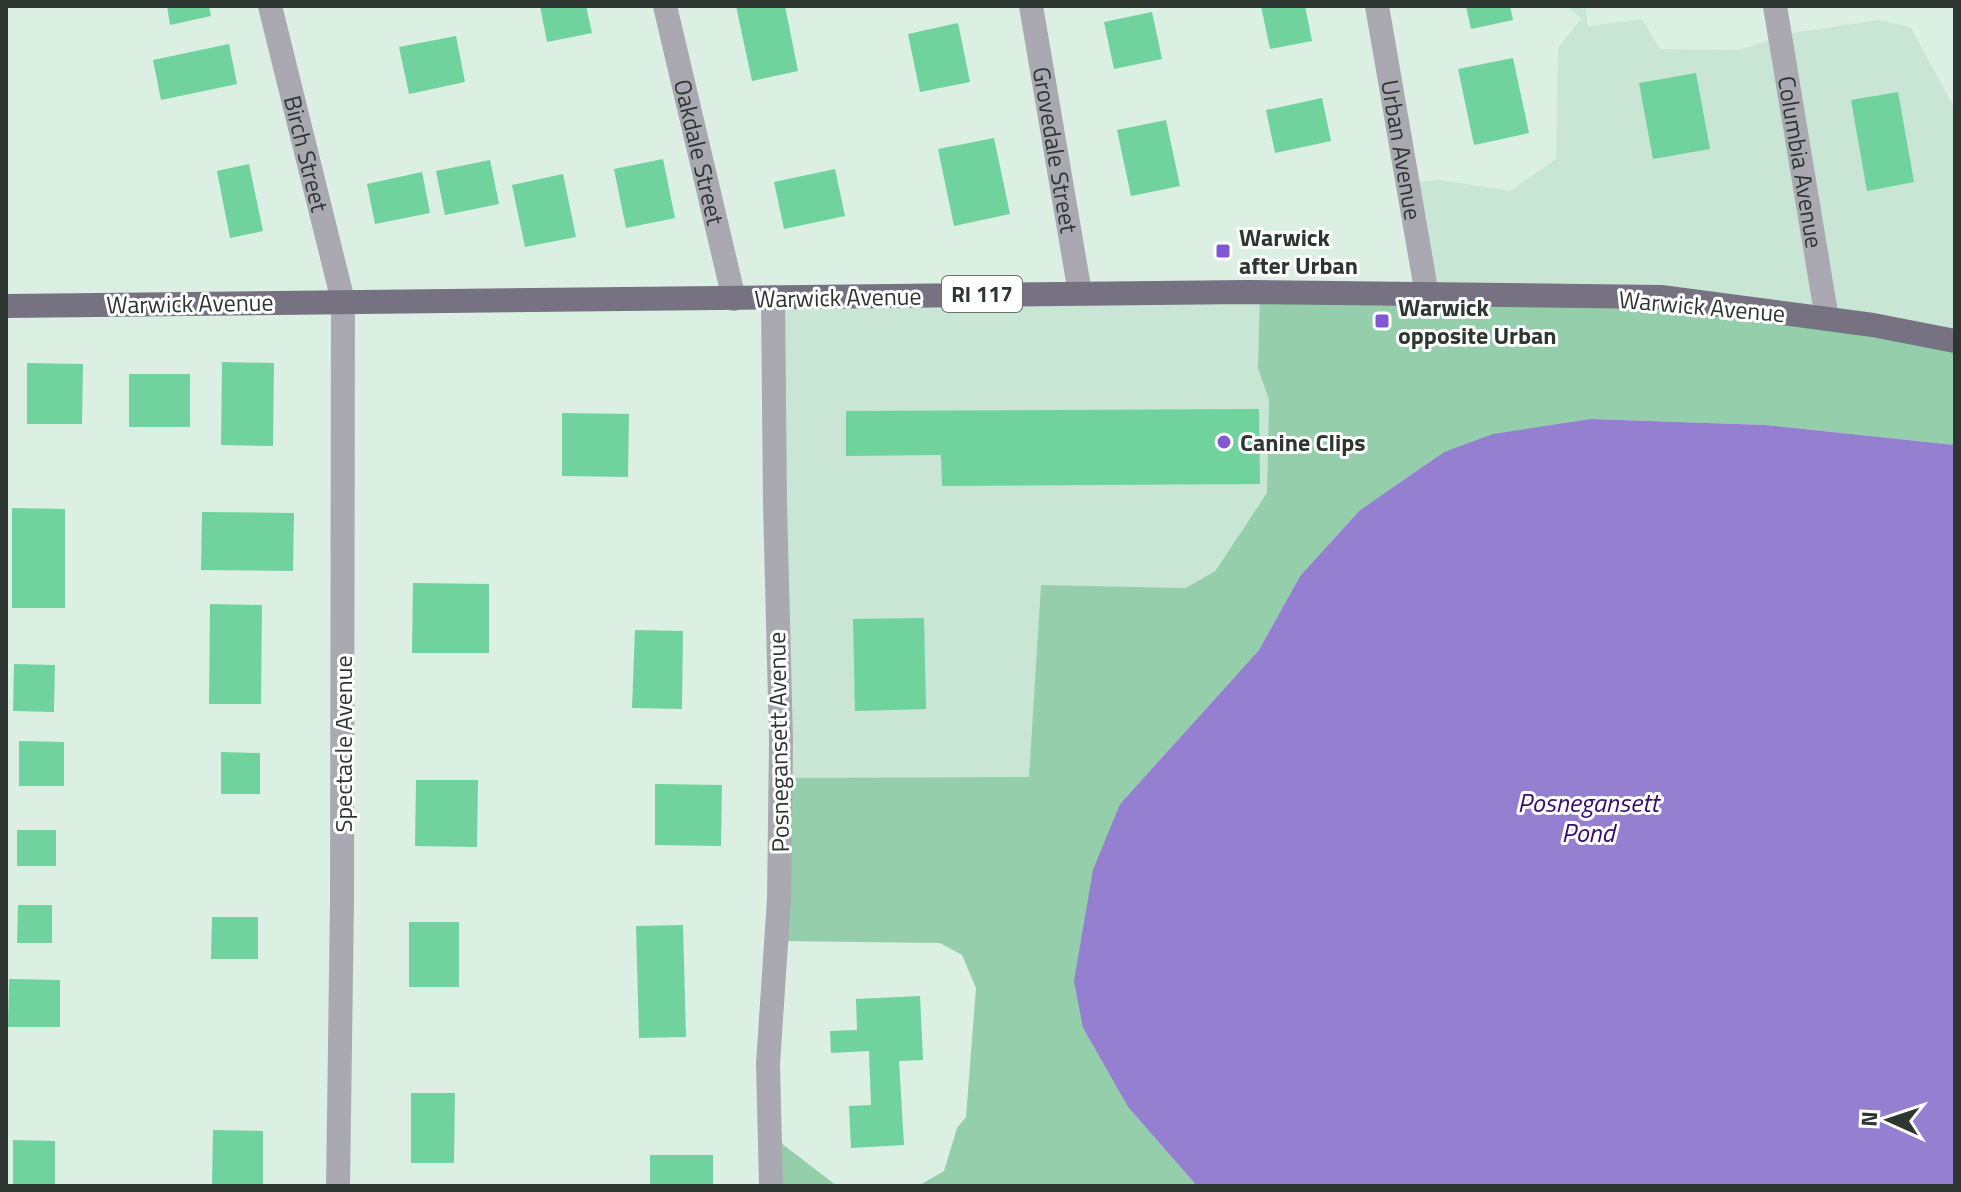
<svg xmlns="http://www.w3.org/2000/svg" width="1961" height="1192" font-family="'Titillium Web',sans-serif">
  <style>
    .built { fill: #c9e5d4 }
    .green { fill: #94ceab }
    .water { fill: #957fd1 }
    .building { fill: #70d29c }
    .lines { fill: none; stroke-linecap: round; stroke-linejoin: round }
    .street { stroke: #aaa9b2; stroke-width: 24 }
    .primary { stroke: #767282; stroke-width: 24 }
    .poi-dot { fill: #8058d1; stroke: #fff; stroke-width: 3 }
    .labels { text-anchor: middle; dominant-baseline: central; stroke-width: 6; stroke-linejoin: round; paint-order: stroke }
    .shield { fill: #fff; stroke: #6d726f; stroke-width: 2 }
    .shield-label { font-size: 22px; font-weight: bold; fill: #2e3631 }
    .street-label { font-size: 24px; fill: #2e3631; stroke: #fff }
    .poi-label { font-size: 24px; font-weight: bold; fill: #2e3631; stroke: #fff; text-anchor: start }
    .water-label { font-size: 26px; font-style: italic; fill: #390c71; stroke: #fff }
  </style>
  <rect width="100%" height="100%" fill="#dbf0e2"/>
  <g class="built">
    <polygon points="1570,6 1586,6 1587,23 1589,26 1642,19 1660,49 1739,50 1792,33 1879,20 1911,28 1955,109 1955,340 1434,292 1409,183 1440,180 1510,191 1556,159 1558,48 1579,21 1583,20 1570,9"/>
    <polygon points="1260,293 1258,368 1269,400 1267,493 1214,571 1186,588 1041,585 1029,777 775,778 782,296"/>
  </g>
  <g class="green">
    <polygon points="1260,293 1655,294 1955,340 1955,445 1766,425 1591,419 1444,452 1360,510 1300,576 1259,650 1120,804 1083,1028 1128,1107 1197,1186 918,1186 944,1171 957,1128 966,1117 976,988 962,955 940,943 777,941 775,778 1029,777 1041,585 1186,588 1215,571 1267,493 1269,400 1258,368"/>
    <polygon points="768,1133 837,1186 769,1186"/>
  </g>
  <polygon class="water" points="1591,419 1766,425 1955,445 1955,1186 1197,1186 1128,1107 1083,1028 1074,981 1093,870 1120,804 1259,650 1300,576 1360,510 1444,452 1493,434"/>
  <g class="building">
    <polygon points="167,6 209,6 211,16 170,25"/>
    <polygon points="540,6 586,6 592,33 547,42"/>
    <polygon points="736,6 785,6 798,71 752,81"/>
    <polygon points="1261,6 1305,6 1312,41 1270,49"/>
    <polygon points="1466,6 1510,6 1513,20 1471,29"/>
    <polygon points="1152,12 1162,59 1114,69 1104,22"/>
    <polygon points="958,23 970,82 920,92 908,34"/>
    <polygon points="456,36 465,82 409,94 399,47"/>
    <polygon points="229,44 237,84 161,100 153,60"/>
    <polygon points="1513,58 1529,133 1474,145 1458,69"/>
    <polygon points="1696,73 1710,149 1653,159 1639,83"/>
    <polygon points="1898,92 1914,182 1867,191 1851,100"/>
    <polygon points="1322,98 1331,141 1275,153 1266,110"/>
    <polygon points="1166,120 1180,186 1131,196 1117,130"/>
    <polygon points="994,138 1010,214 954,226 938,149"/>
    <polygon points="663,159 675,218 626,228 614,169"/>
    <polygon points="490,160 499,204 445,215 436,171"/>
    <polygon points="249,164 263,231 230,238 217,171"/>
    <polygon points="835,169 845,216 784,229 774,182"/>
    <polygon points="422,172 430,213 375,224 367,184"/>
    <polygon points="563,174 576,237 525,247 512,185"/>
    <polygon points="222,362 274,363 273,446 221,445"/>
    <polygon points="27,363 83,364 82,424 27,424"/>
    <rect x="129" y="374" width="61" height="53"/>
    <polygon points="1259,409 1260,484 942,486 941,455 846,456 846,411"/>
    <polygon points="562,413 629,414 628,477 562,476"/>
    <polygon points="12,508 65,509 65,608 12,608"/>
    <polygon points="202,512 294,513 293,571 201,570"/>
    <polygon points="413,583 489,584 489,653 412,653"/>
    <polygon points="210,604 262,605 261,704 209,704"/>
    <polygon points="924,618 926,709 855,711 853,619"/>
    <polygon points="635,630 683,631 682,709 632,708"/>
    <polygon points="14,664 55,665 54,712 13,711"/>
    <polygon points="19,741 64,742 64,786 19,786"/>
    <polygon points="221,752 260,753 260,794 221,794"/>
    <polygon points="416,780 478,780 477,847 415,846"/>
    <polygon points="655,784 722,785 721,846 655,845"/>
    <rect x="17" y="830" width="39" height="36"/>
    <polygon points="18,905 52,905 52,943 17,943"/>
    <polygon points="212,917 258,917 258,959 211,959"/>
    <rect x="409" y="922" width="50" height="65"/>
    <polygon points="683,925 686,1037 639,1038 636,926"/>
    <polygon points="9,979 60,980 60,1027 8,1027"/>
    <polygon points="920,996 923,1060 899,1061 904,1145 851,1148 849,1106 871,1105 869,1051 831,1053 830,1031 857,1030 856,999"/>
    <polygon points="411,1093 455,1093 454,1163 411,1163"/>
    <polygon points="213,1130 263,1131 263,1186 212,1186"/>
    <polygon points="13,1140 55,1141 55,1186 13,1186"/>
    <rect x="650" y="1155" width="63" height="31"/>
  </g>
  <g class="lines">
    <g class="street">
      <path id="s1" d="M270,6L343,301L342,903L338,1186"/>
      <path id="s2" d="M665,6L734,299"/>
      <path id="s3" d="M1031,6L1080,293"/>
      <path id="s4" d="M1377,6L1427,295"/>
      <path id="s5" d="M1775,6L1827,319"/>
      <polyline points="771,1186 768,1064 779,899 781,741 775,504 773,297"/>
    </g>
    <polyline class="primary" points="6,306 1247,292 1661,297 1873,325 1955,341"/>
  </g>
  <g class="poi-dot">
    <rect x="1215" y="243" width="16" height="16" rx="4"/>
    <rect x="1374" y="313" width="16" height="16" rx="4"/>
    <circle cx="1224" cy="442" r="8"/>
  </g>
  <g class="labels">
    <rect class="shield" x="942" y="276" width="80" height="36" rx="6"/>
    <g class="shield-label">
      <text x="982" y="294">RI 117</text>
    </g>
    <g class="street-label">
      <text stroke="none"><textPath href="#s3" startOffset="146">Grovedale Street</textPath></text>
      <text stroke="none"><textPath href="#s4" startOffset="146">Urban Avenue</textPath></text>
      <text stroke="none"><textPath href="#s2" startOffset="150">Oakdale Street</textPath></text>
      <text stroke="none"><textPath href="#s1" startOffset="152">Birch Street</textPath></text>
      <text stroke="none"><textPath href="#s5" startOffset="158">Columbia Avenue</textPath></text>
      <text transform="translate(838 297) rotate(-1)">Warwick Avenue</text>
      <text transform="translate(190 303) rotate(-1)">Warwick Avenue</text>
      <text transform="translate(1702 306) rotate(5)">Warwick Avenue</text>
      <text transform="translate(778 742) rotate(-91)">Posnegansett Avenue</text>
      <text transform="translate(343 744) rotate(-90)">Spectacle Avenue</text>
    </g>
    <g class="poi-label">
      <text x="1239" y="237">Warwick<tspan x="1239" dy="28">after Urban</tspan></text>
      <text x="1398" y="307">Warwick<tspan x="1398" dy="28">opposite Urban</tspan></text>
      <text x="1240" y="442">Canine Clips</text>
    </g>
    <g class="water-label">
      <text x="1588" y="802">Posnegansett<tspan x="1588" dy="30">Pond</tspan></text>
    </g>
  </g>
  <rect width="1961" height="1192" fill="none" stroke="#2e3631" stroke-width="16"/>
  <g transform="translate(1889 1120) rotate(273)" stroke="#ffffff" stroke-width="6" paint-order="stroke">
  <path d="M0-6L14 30L0 20L-14 30Z" fill="#2e3631"/>
  <text y="-12" font-size="22" font-weight="bold" text-anchor="middle" fill="#2e3631">N</text>
  </g>
</svg>
